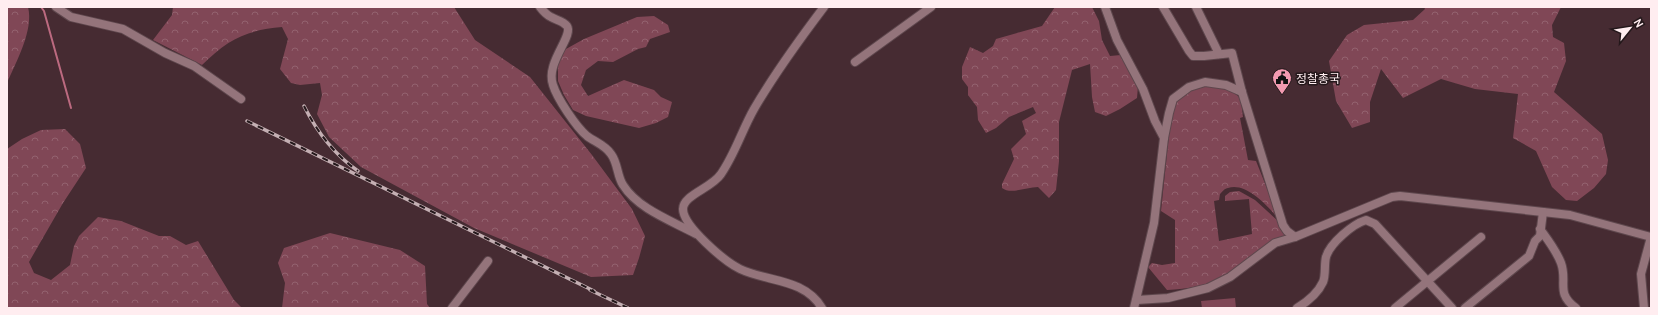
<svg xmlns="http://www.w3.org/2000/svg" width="1658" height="315" font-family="Cabin,'Noto Sans KR',sans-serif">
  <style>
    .forest { fill: url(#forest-crowns) }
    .park { fill: #804756 }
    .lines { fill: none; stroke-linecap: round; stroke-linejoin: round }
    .stream { stroke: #bc6a80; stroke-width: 2 }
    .minor-casing { stroke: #5e474d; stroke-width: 10 }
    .minor { stroke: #94747b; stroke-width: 8 }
    .rail-casing { stroke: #c4afb3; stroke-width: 3.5 }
    .rail { stroke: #24181b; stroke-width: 2; stroke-dasharray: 6; stroke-linecap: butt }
    .labels { text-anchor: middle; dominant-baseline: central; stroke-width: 3; stroke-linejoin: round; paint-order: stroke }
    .poi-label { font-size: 12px; fill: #ffedf0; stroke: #24181b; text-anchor: start }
  </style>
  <defs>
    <pattern id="forest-crowns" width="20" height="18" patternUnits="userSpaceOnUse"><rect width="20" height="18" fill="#804756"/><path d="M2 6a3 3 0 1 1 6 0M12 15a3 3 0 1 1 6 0" fill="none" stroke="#93626f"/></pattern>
  </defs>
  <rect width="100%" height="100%" fill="#462b32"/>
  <g class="forest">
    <path d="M7,7H28C34,30 16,62 7,83Z"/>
    <path d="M173,7H454L475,40L530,77L592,155L632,209L645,236L639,258L633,275L591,277L474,228L361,167L329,137L317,114L322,95L320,83L300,85L291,83L280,69L288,39L282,27C246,30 227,40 202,65L153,40L172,15Z"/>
    <path d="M1055,7H1092L1099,21L1102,40L1110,56L1121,55L1138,86L1137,98L1120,109L1106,116L1095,112L1092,97L1090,64L1072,70L1059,122V161L1056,190L1049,198L1038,187C1026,187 1011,195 1002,188V184L1014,159L1011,149L1026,134L1022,121L1036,113L1033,107L1009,117L996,128L986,133L978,120L977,107L968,95V87L962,79V67L970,47L983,53L993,46L996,39L1042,26Z"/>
    <polygon points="1424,7 1561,7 1552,25 1553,37 1564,43 1566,61 1554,92 1602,134 1608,160 1606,174 1594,188 1577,201 1566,200 1552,187 1536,151 1513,138 1518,94 1475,89 1441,79 1403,98 1381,69 1370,102 1370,122 1352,128 1336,101 1329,61 1347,35 1364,25 1413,20 1425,9"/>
    <polygon points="654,16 668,25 670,32 650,39 646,47 638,49 613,62 598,61 586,70 581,85 588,96 624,80 654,90 661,97 672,102 668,117 656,123 639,128 586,116 573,110 564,95 558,81 558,59 566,49 584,39 637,17"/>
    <path d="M1210,85C1219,87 1237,90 1241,101C1242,106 1242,112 1243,117L1240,118L1248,160L1256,161L1272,201L1276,216C1266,204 1245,182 1228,188C1225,188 1222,192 1220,194L1219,200L1214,201L1219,241L1252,234L1249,199L1225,201V196L1230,192L1239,191L1255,200L1279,222L1286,237C1262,243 1246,262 1226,275C1209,286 1187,289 1167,290L1148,267L1152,263L1162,265L1175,263V220L1161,211L1170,125L1175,103L1180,96L1197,87Z"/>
    <polygon points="65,129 80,144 86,168 63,203 29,262 34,273 51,280 70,265 74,246 79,236 98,217 121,221 159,236 170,236 186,245 198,241 234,300 242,308 7,308 7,149 22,139 41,130"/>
    <polygon points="330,233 400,250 425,266 427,304 430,308 282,308 285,283 278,263 284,248"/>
  </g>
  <polygon class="park" points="1235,298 1236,308 1202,308 1201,301"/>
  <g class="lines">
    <polyline class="stream" points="41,7 44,11 71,108"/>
    <g class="minor-casing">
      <g id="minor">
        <polyline points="56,7 71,17 123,29 165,53 194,66 241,99"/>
        <path d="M540,7C543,11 547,15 551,17C556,20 563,21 567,26C574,36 545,63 553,85C557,98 576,127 587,136C595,142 605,145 611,154C618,163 617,176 623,185C638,209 672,221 696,234"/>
        <polyline points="1105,7 1117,40 1143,89 1155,121 1164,138"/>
        <polyline points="1163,7 1189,51 1193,56 1204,56 1232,53 1242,92 1283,225 1287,231 1295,237"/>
        <polyline points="1196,7 1219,54"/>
        <polyline points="855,62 931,7"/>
        <path d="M1540,229C1548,240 1556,250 1561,263C1568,282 1555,293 1576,308"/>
        <polyline points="1137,300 1168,298 1208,288 1230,277 1275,243 1295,237 1392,197 1400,196 1570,215 1651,237"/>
        <polyline points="452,308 488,261"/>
        <path d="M822,308C804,278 767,282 740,269C724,261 683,226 683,209C683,195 712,188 721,174C735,154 742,130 754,109C775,73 799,40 824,7"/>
        <polyline points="1134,308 1154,223 1164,138 1169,113 1173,99 1189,87 1205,82 1226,85 1242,92"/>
        <path d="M1297,308C1307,302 1318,293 1323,282C1326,275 1324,265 1326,257C1330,243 1353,224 1366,220L1375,224L1452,308"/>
        <polyline points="1395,308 1481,237"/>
        <polyline points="1465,308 1529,256 1535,241 1540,236 1543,212"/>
        <polyline points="1644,308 1641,274 1651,237"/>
      </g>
    </g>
    <use href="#minor" class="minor"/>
    <g class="rail-casing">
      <g id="rail">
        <path d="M304,106C317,132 335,155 358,171"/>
        <polyline points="247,121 594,291"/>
        <polyline points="590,290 628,308"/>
      </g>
    </g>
    <use href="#rail" class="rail"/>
  </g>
  <defs>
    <g id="civic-pin" transform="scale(1)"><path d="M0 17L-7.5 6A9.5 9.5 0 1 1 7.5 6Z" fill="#f29ab0" stroke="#24181b"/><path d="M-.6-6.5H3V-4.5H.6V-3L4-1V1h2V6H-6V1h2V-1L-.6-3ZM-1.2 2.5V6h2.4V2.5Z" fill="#111"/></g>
  </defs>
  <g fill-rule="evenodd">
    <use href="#civic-pin" x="1282" y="78"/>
  </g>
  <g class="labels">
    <g class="poi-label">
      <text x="1296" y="78">정찰총국</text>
    </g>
  </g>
  <rect width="1658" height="315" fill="none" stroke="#ffedf0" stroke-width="16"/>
  <g transform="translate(1630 28) rotate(60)" stroke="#24181b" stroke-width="3" paint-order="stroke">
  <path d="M0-3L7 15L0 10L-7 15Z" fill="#ffedf0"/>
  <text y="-6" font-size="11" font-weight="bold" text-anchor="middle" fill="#ffedf0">N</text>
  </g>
</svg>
